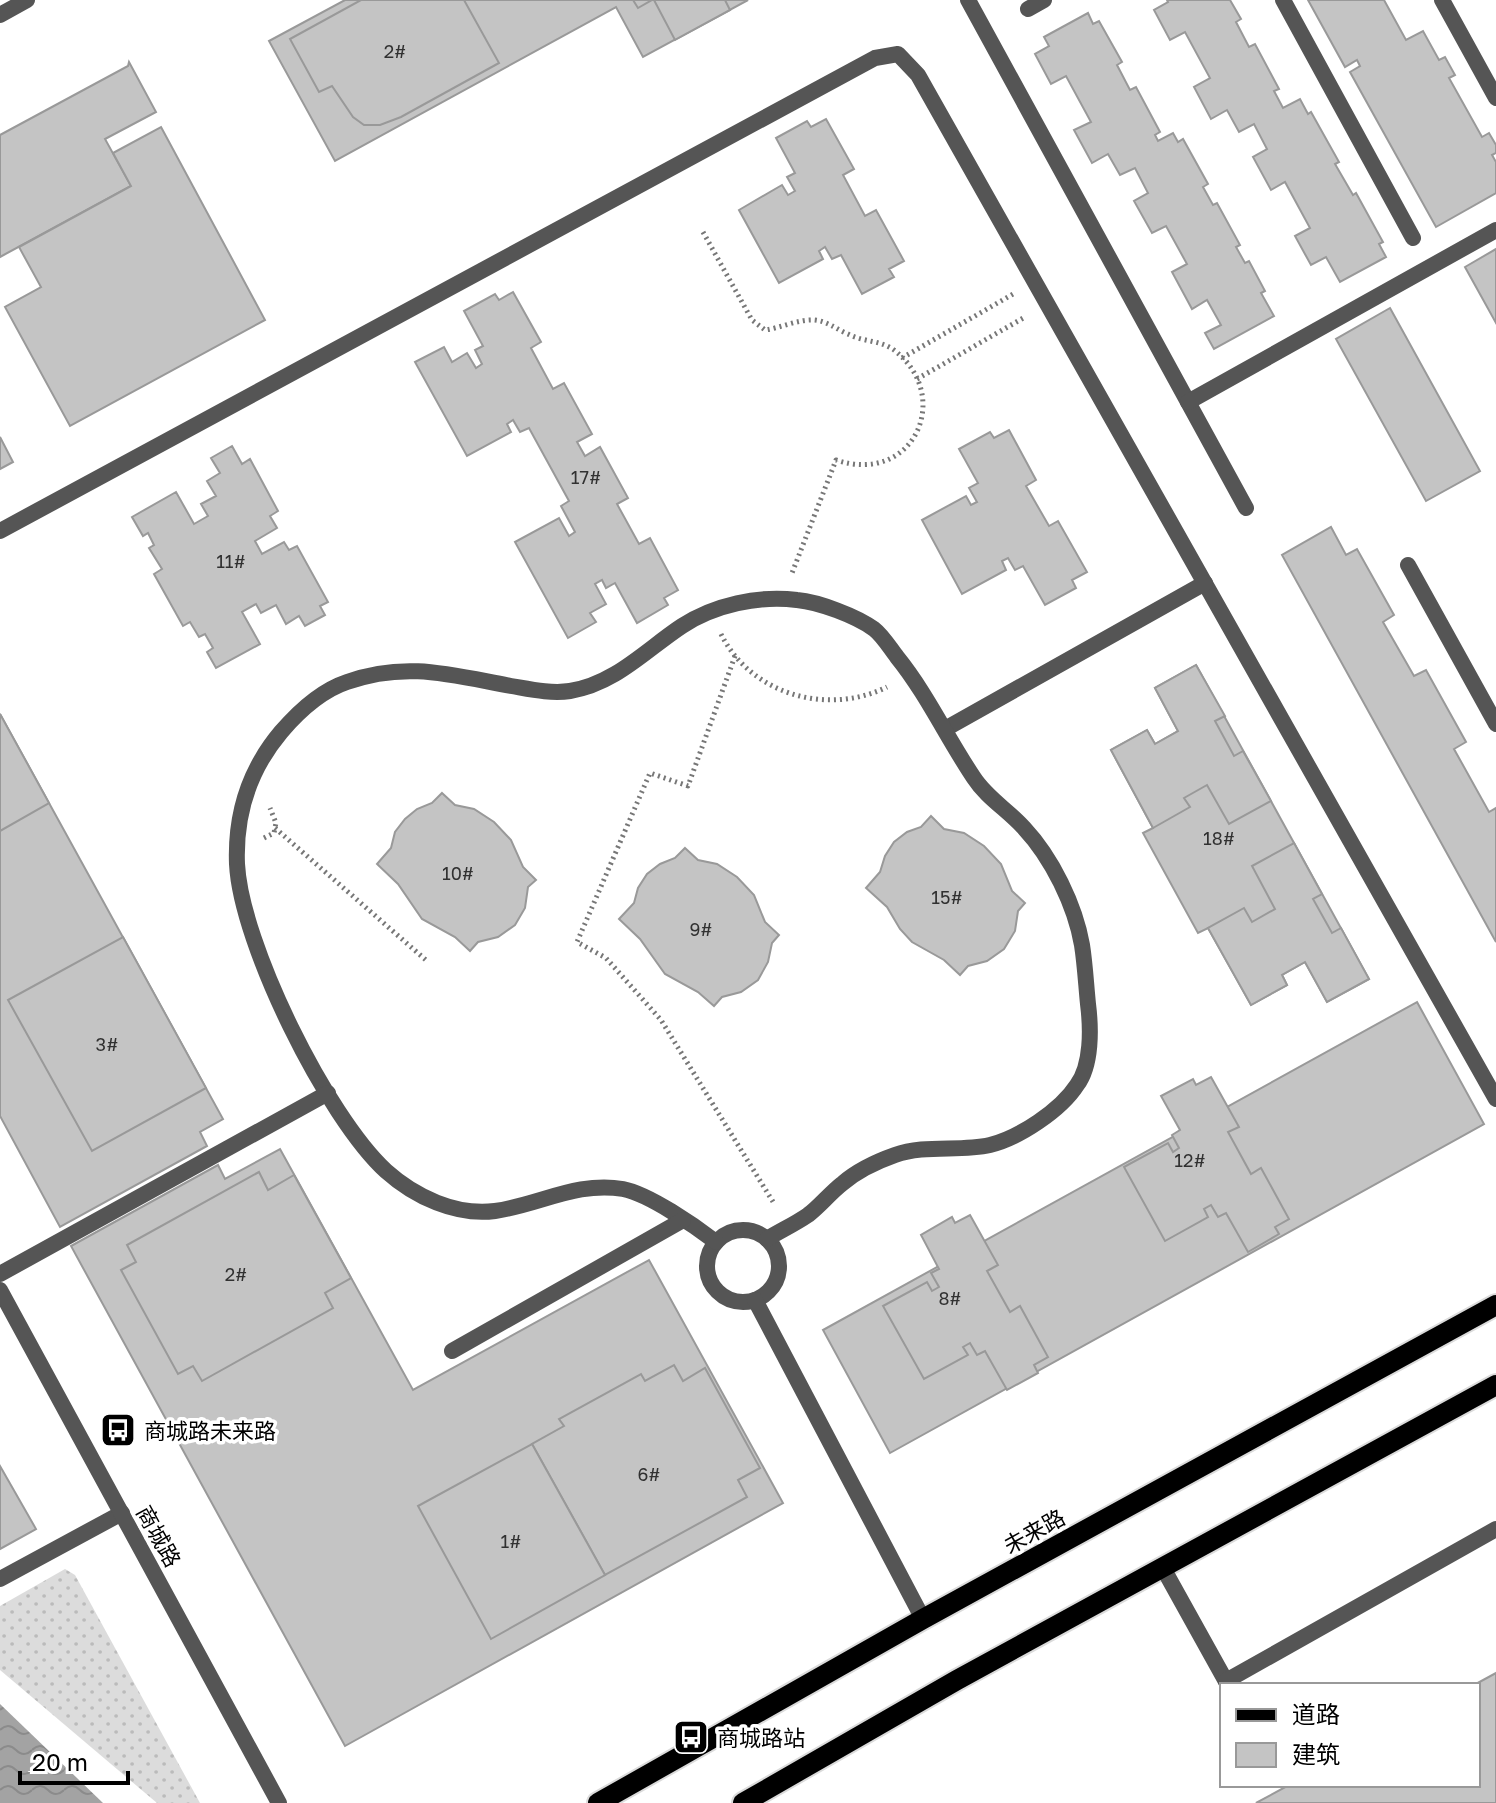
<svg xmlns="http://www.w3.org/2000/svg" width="1496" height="1803" font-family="'Golos Text','Noto Sans SC',sans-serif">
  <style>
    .grass { fill: url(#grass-dots) }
    .water { fill: url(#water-waves) }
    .building { fill: #c4c4c4; stroke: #999; stroke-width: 2 }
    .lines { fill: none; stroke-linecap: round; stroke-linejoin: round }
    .primary-casing { stroke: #dbdbdb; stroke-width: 24 }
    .path { stroke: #777; stroke-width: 5; stroke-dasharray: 2 4; stroke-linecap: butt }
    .service { stroke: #555; stroke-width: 16 }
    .minor { stroke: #555; stroke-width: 16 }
    .tertiary { stroke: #555; stroke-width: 16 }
    .primary { stroke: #000; stroke-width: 20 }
    .labels { text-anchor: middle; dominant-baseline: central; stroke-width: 7; stroke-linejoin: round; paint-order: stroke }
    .number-label { font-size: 18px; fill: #313131 }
    .poi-label { font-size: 22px; fill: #000; stroke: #fff; text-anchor: start }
    .street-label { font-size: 22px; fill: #000; stroke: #fff }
  </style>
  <defs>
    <pattern id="grass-dots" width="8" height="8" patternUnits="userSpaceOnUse" patternTransform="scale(2)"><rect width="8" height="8" fill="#dcdcdc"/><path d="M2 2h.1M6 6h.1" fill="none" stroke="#bbb" stroke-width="1.8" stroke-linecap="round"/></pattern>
    <pattern id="water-waves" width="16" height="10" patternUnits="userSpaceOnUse" patternTransform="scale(2)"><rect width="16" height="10" fill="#a3a3a3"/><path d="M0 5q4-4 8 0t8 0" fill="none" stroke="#8b8b8b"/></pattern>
  </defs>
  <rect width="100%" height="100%" fill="#fff"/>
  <polygon class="grass" points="65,1569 75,1575 200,1803 157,1803 0,1670 0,1606"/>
  <polygon class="water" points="0,1704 103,1803 0,1803"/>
  <g class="building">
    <polygon points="345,0 748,0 643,57 616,7 335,161 269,41"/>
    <polygon points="361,0 464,0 499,63 401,117 380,125 364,125 353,117 332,86 319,92 290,39"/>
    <polygon points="633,0 652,0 638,8"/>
    <polygon points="654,0 725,0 730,10 675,40"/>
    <polygon points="1167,0 1230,0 1241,19 1236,22 1249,47 1255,44 1279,89 1274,91 1283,108 1300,99 1308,114 1311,112 1339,162 1335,164 1353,195 1356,193 1383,242 1379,244 1386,257 1340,282 1326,257 1311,265 1295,236 1310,228 1285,182 1271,190 1253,157 1267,149 1254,124 1239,132 1227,110 1211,119 1194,87 1210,78 1185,32 1170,40 1154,10 1168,2"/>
    <polygon points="1308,0 1384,0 1406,40 1423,31 1439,60 1445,57 1455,75 1449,78 1482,137 1489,133 1496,145 1496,153 1492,155 1496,162 1496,193 1436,227 1350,72 1360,66 1357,60 1345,67"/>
    <polygon points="1088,13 1093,24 1099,21 1122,62 1117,65 1130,90 1136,87 1160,132 1155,135 1158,141 1173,133 1178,142 1183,139 1208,184 1203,187 1213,205 1217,203 1240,245 1236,247 1245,263 1249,261 1265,291 1261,293 1274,316 1214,349 1205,333 1221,325 1207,300 1192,309 1172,272 1187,264 1166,226 1152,233 1134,201 1148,193 1135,168 1120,175 1108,154 1092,163 1074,130 1091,122 1066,76 1051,84 1035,54 1049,46 1044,37"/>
    <polygon points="129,62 156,112 105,139 131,186 0,257 0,135 128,66"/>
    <polygon points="826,119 854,169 843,175 865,216 876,210 904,261 889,269 894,277 862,294 841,255 832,259 825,247 819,251 823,259 779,283 739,210 782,185 788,195 795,191 787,177 795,173 776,138 807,121 811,127"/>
    <polygon points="161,127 265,320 70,426 5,307 41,287 19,247 131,186 113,153"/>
    <polygon points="1496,249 1496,323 1465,267"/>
    <polygon points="513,292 541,342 531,348 553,389 564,383 592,434 577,442 585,456 600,447 628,498 617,504 639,544 650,538 678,590 664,598 668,605 637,623 615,583 606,588 602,580 595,584 606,604 590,613 596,622 568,638 515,542 559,518 569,536 575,532 561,506 569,501 529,428 520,432 513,420 507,424 511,432 467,456 415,362 444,347 452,362 467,353 476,368 482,364 475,350 483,346 464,311 495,294 499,300"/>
    <polygon points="1390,308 1480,471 1426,501 1336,339"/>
    <polygon points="1009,430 1036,480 1026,486 1049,526 1058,521 1087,572 1072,580 1076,588 1045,605 1023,566 1015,570 1008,558 1002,561 1006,570 962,594 922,520 966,496 971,505 977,502 969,488 978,483 959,449 990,432 994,438"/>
    <polygon points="0,437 13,462 0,469"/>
    <polygon points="232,446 242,464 250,459 278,511 270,516 277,528 255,541 262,554 284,542 289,550 297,546 328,602 320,606 325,615 305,626 299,616 286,624 276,605 261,613 256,604 242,612 260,644 216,668 207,652 213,648 205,634 199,637 190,622 183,626 154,574 162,569 149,548 154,545 148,533 143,536 132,517 176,492 194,524 208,516 201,504 216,496 207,481 220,473 211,458"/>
    <polygon points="1331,527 1346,555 1357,549 1394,615 1383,622 1414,676 1426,670 1466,742 1454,749 1489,812 1496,808 1496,942 1282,555"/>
    <polygon points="1196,665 1369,979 1327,1002 1305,962 1282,975 1287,985 1251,1005 1208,928 1198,933 1143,833 1153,828 1111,750 1147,730 1155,744 1178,731 1155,688"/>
    <polygon points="1196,665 1225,716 1215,721 1234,756 1243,751 1271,801 1229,824 1207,785 1184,798 1190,807 1153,828 1111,750 1147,730 1155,744 1178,731 1155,688"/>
    <polygon points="0,714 223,1119 200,1132 207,1146 60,1227 0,1116"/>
    <polygon points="0,714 49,803 0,831"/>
    <polygon points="442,793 455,805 474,809 494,822 511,840 523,867 536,880 528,887 525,908 515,925 498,937 478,942 470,951 455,937 422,919 398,884 377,864 391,848 395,832 405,819 417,809 432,803"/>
    <polygon points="931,816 944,829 964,833 984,846 1001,864 1012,891 1025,903 1018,911 1015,931 1004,949 987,961 968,966 960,975 944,960 912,942 900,929 887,907 866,888 880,872 885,856 894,842 907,832 921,827"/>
    <polygon points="1294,843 1322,894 1313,899 1332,933 1341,928 1369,979 1327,1002 1305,962 1282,975 1287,985 1251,1005 1208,928 1244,908 1252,922 1275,909 1252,866"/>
    <polygon points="685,848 698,860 717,864 737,877 754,895 765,922 779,935 772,943 768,962 758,980 741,992 722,997 714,1006 698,992 665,974 640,939 619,919 634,903 638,888 647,874 660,864 675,858"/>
    <polygon points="123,937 206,1088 92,1151 8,1000"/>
    <polygon points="1417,1002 1484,1124 890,1453 823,1330"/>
    <polygon points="1211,1077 1239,1127 1228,1132 1251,1174 1261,1168 1289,1219 1275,1227 1279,1234 1248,1252 1226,1213 1218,1217 1211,1205 1204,1209 1208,1217 1165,1241 1124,1167 1168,1143 1173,1152 1179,1148 1172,1135 1180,1130 1161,1096 1193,1079 1196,1085"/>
    <polygon points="280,1149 413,1390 649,1260 783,1503 345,1746 71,1246 218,1165 225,1179"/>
    <polygon points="259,1172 268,1190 294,1175 351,1278 325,1293 333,1308 202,1381 193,1366 178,1374 121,1270 136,1262 127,1245"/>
    <polygon points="970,1215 998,1265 987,1271 1010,1312 1020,1306 1048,1357 1034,1365 1038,1373 1007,1390 985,1351 977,1355 970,1343 963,1347 968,1355 924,1379 883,1306 927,1282 932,1291 939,1287 931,1273 939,1269 921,1235 952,1217 955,1223"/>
    <polygon points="674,1365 683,1381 705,1368 760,1468 738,1480 747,1497 605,1575 532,1444 564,1426 559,1419 641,1374 645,1381"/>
    <polygon points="532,1444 605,1575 491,1639 418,1506"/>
    <polygon points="0,1466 36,1529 0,1549"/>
    <polygon points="1496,1673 1496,1803 1256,1803 1289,1785 1478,1785 1478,1685 1474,1685"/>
  </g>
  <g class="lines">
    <g class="primary-casing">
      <g id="primary">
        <polyline points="598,1803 923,1619 1496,1305"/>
        <polyline points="743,1803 957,1680 1496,1385"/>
      </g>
    </g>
    <g class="path">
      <path d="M703,232L752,320L765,330C780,328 799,319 814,320C827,321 836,329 848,334C863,342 880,340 894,350C954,396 914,486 836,460L792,573"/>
      <polyline points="902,358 1013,294"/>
      <polyline points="917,379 1025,317"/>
      <path d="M721,634C751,695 828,716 887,687"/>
      <polyline points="735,656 688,786 650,773 577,942 606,958 661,1020 775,1205"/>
      <polyline points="275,828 427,961"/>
      <polyline points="264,838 274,833 276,823 270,808"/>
    </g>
    <g class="service">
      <polyline points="968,0 1246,508"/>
      <polyline points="1283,0 1413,238"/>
      <polyline points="1442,0 1496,98"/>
      <polyline points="1028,9 1044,0"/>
      <polyline points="1188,402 1496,230"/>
      <polyline points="0,531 875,58 898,54 918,75 1496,1099"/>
      <polyline points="1408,565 1496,724"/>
      <polyline points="945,729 1205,583"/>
      <circle cx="743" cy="1266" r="36"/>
      <path d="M716,1242C695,1226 649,1194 623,1189C577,1181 539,1205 495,1211C456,1216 415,1197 386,1171C327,1117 241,944 237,864C235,813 249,770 281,732C299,711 320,691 347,682C406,661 451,675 511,686C529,689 551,694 570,691C615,684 647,649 682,626C714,605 759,595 797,600C819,602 856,616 874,629C883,636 890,648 897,657C927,694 947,738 974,778C987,798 1008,810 1024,828C1052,858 1075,905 1082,945C1085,964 1086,984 1088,1004C1091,1028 1092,1065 1077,1085C1061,1110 1019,1138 990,1145C960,1152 925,1144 895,1155C878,1161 857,1171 843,1183C830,1193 820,1206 808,1215C795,1224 780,1231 767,1239"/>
      <polyline points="0,1274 328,1093"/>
      <polyline points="755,1300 923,1619"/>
      <polyline points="452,1351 683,1220"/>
      <polyline points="1163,1568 1228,1685"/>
      <polyline points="1226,1681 1496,1529"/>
    </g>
    <polyline class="minor" points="0,1579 122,1513"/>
    <g class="tertiary">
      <polyline points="0,15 27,0"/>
      <polyline points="0,1290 279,1803"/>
    </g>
    <use href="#primary" class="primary"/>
  </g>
  <defs>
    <g id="bus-square" transform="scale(1.8)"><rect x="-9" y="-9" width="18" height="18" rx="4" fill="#000" stroke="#fff"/><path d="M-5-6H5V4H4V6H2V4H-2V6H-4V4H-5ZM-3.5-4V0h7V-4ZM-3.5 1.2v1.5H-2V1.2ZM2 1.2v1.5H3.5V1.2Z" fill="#fff"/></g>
  </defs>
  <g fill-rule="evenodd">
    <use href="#bus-square" x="118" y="1430"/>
    <use href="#bus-square" x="691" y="1737"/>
  </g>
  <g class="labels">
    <g class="number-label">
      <text x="395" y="51">2#</text>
      <text x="586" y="477">17#</text>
      <text x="231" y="561">11#</text>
      <text x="1219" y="838">18#</text>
      <text x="458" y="873">10#</text>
      <text x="947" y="897">15#</text>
      <text x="701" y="929">9#</text>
      <text x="107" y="1044">3#</text>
      <text x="1190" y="1160">12#</text>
      <text x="236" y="1274">2#</text>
      <text x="950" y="1298">8#</text>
      <text x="649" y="1474">6#</text>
      <text x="511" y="1541">1#</text>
    </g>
    <g class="poi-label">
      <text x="144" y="1430">商城路未来路</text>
      <text x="717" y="1737">商城路站</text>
    </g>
    <g class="street-label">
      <text transform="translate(1034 1531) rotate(-29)">未来路</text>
      <text transform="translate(159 1536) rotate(61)">商城路</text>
    </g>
  </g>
  <rect x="1220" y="1683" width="260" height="104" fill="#ffffff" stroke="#999999" stroke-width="2"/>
  <rect x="1236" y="1709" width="40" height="12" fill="#000000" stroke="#999999" stroke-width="2"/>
  <text x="1292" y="1723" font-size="24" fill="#000000">道路</text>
  <rect x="1236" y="1743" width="40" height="24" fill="#c4c4c4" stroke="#999999" stroke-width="2"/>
  <text x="1292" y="1763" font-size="24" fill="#000000">建筑</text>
  <path d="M20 1771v12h108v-12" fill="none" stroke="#000000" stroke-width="4"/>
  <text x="32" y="1771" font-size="24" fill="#000000" stroke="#ffffff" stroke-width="6" paint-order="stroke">20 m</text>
</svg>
